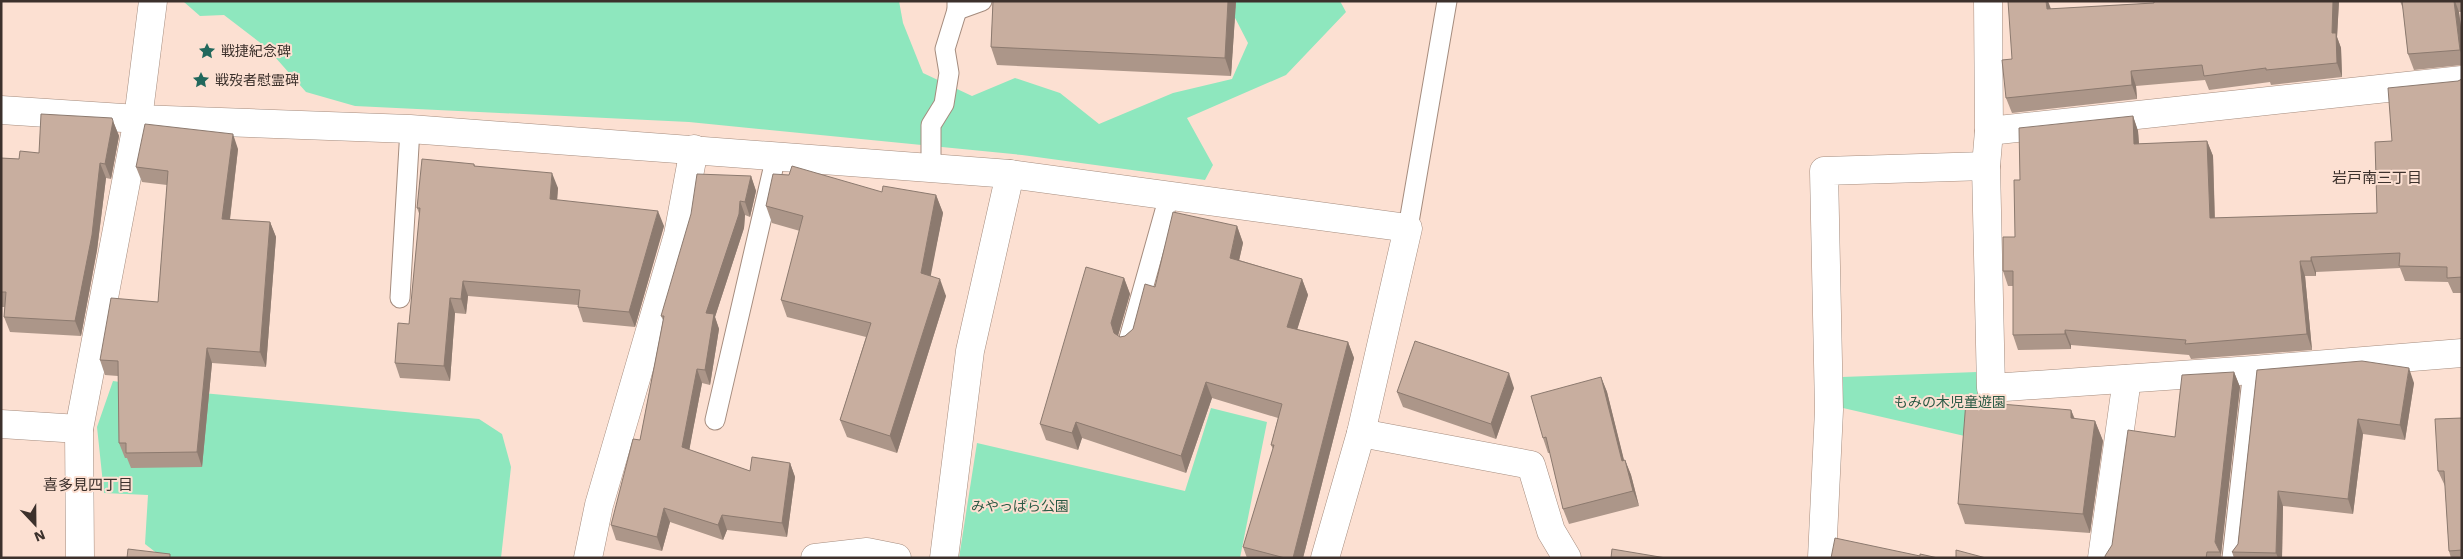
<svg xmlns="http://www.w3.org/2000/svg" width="2463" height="559" font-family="'Work Sans','Noto Sans JP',sans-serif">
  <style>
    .green { fill: #8ee7be }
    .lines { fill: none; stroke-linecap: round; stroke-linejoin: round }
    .service-casing { stroke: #a58c7e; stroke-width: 21 }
    .minor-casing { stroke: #a58c7e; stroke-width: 29 }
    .service { stroke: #fff; stroke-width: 19 }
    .minor { stroke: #fff; stroke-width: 28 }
    .wall { fill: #ac9689 }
    .shaded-wall { fill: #8c7a6f }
    .building { fill: #c8ae9f; stroke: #8c7a6f }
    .labels { text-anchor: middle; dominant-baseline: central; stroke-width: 4; stroke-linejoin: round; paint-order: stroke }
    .poi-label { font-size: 14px; fill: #3c312c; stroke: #fce0d2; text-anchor: start }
    .park-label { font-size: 14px; fill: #2b5a45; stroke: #fce0d2 }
    .neighbourhood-label { font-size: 15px; fill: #3c312c; stroke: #fce0d2 }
  </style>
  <rect width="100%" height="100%" fill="#fce0d2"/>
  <g class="green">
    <polygon points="899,1 903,23 923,73 972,96 1015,78 1060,93 1099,124 1173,93 1232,79 1248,43 1232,12 1235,1 1340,1 1346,12 1286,75 1187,118 1213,165 1205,180 1022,155 689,122 355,106 306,92 267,48 224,15 200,16 184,2"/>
    <polygon points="1977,372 1983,400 1969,437 1843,408 1842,377"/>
    <polygon points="113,381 192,392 479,419 502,434 511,467 501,558 163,558 145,544 148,495 104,493 97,427"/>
    <polygon points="1211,408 1267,422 1240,558 959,558 977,443 1185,491"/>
  </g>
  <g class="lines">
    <g class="service-casing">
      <g id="service">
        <polyline points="957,10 982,1"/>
        <polyline points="931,168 931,125 944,104 949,73 945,49 957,10 957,1"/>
        <polyline points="1408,228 1447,1"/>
        <polyline points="400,298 410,129"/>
        <polyline points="1128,342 1169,196"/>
        <polyline points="715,420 776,156"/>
        <polyline points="2232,558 2253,370"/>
      </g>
    </g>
    <g class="minor-casing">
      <g id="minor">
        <polyline points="1988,1 1989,131 1986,166 1991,388 2253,370 2462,353"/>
        <polyline points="1,110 138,119 410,129 1010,174 1408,228 1361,433 1325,558"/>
        <polyline points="1989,131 2462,80"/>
        <polyline points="1,424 79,429"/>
        <polyline points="1361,433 1531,465 1551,531 1567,558"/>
        <polyline points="80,558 79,429 138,119 153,1"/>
        <polyline points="588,558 599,505 678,235 694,149"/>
        <polyline points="815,558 867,552 897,558"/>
        <polyline points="944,558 970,351 1010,174"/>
        <polyline points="1822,558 1829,410 1824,171 1986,166"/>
        <polyline points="2102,558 2127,379"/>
      </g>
    </g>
    <use href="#service" class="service"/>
    <use href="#minor" class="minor"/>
  </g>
  <g class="wall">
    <polygon points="993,1 1236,1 1231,76 997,65 991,47"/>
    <polygon points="2154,1 2339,1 2337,37 2341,48 2342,77 2271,85 2270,82 2209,90 2205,80 2136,86 2137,99 2012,113 2006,98 2012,59 2051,9 2154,3"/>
    <polygon points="2400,1 2462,1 2462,12 2459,12 2462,35 2462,65 2414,70 2408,54 2403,9"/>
    <polygon points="2462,79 2462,293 2453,293 2448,282 2405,281 2400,268 2316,272 2316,276 2305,276 2312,350 2191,359 2189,355 2071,345 2071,349 2018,350 2013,335 2013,286 2008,286 2003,271 2015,237 2020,180 2133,116 2138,131 2139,144 2207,141 2213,156 2215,218 2377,213 2392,141 2458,81"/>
    <polygon points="113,121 119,136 111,179 106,178 97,250 81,336 10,332 4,317 5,307 1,307 1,158 19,159 39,153"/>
    <polygon points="238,149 230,220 270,222 276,237 266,367 212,363 202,467 131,468 127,458 125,458 119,443 118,376 105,375 100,360 158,302 167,185 142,182 136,167"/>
    <polygon points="474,164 475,166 558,188 557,200 664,226 635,327 583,322 578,307 578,305 468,296 466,314 455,313 450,381 400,378 395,363 409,324 420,216 417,208"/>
    <polygon points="751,176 756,191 750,217 745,215 744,228 715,317 719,329 710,385 702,383 689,450 750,471 790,463 795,477 787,537 727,530 723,540 670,522 662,551 616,540 611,525 640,440 663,320 661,316"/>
    <polygon points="882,192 936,195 943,213 930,276 946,296 897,453 847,437 840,420 866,337 787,317 781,300 800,231 772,223 766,206"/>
    <polygon points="1237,226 1243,243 1239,260 1302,279 1308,295 1297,329 1348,342 1354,358 1303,558 1247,558 1243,547 1273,449 1271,445 1278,418 1212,398 1186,473 1082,438 1078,450 1046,440 1040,424 1124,278 1130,294 1118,336 1120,337 1125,336 1133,329 1155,287"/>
    <polygon points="2257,370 2414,383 2405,440 2363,434 2353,514 2283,506 2282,558 2234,558 2232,552 2238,544"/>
    <polygon points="2234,372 2240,387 2221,555 2222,558 2105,558 2175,437"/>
    <polygon points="1601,377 1607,392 1624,461 1625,460 1631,475 1639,506 1569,524 1563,509 1550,453 1548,453 1543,438"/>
    <polygon points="1514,388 1496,439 1403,407 1397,392"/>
    <polygon points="2071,410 2075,419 2095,421 2103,441 2090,533 1965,524 1958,504"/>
    <polygon points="2462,418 2462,558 2451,558 2449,551 2445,486 2438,471"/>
  </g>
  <g class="shaded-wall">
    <polygon points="1228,1 1236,1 1231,76 1225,58"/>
    <polygon points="2046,1 2048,1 2051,9 2047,9"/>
    <polygon points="2333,1 2339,1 2337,37 2341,48 2342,77 2337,63 2332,33"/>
    <polygon points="2454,1 2455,1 2459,12 2462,35 2462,56 2460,50"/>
    <polygon points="2131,71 2136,86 2137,99 2132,85"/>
    <polygon points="2133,116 2138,131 2140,159 2134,144"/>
    <polygon points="113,121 119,136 111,179 105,164"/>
    <polygon points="233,134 238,149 228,234 222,219"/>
    <polygon points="2207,141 2213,156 2215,233 2210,218"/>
    <polygon points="100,163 106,178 97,250 81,336 75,321"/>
    <polygon points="552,173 558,188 556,214 550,199"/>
    <polygon points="751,176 756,191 750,217 745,202"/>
    <polygon points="936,195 943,213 928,290 921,273"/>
    <polygon points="740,201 745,215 744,228 715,317 719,329 710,385 705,370 706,313"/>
    <polygon points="658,211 664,226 635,327 629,312"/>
    <polygon points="270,222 276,237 266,367 260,352"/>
    <polygon points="1237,226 1243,243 1236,274 1230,258"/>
    <polygon points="2311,257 2316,272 2316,276 2311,261"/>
    <polygon points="2300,261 2305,276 2312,350 2307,334"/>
    <polygon points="1124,278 1130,294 1117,339 1114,333 1111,323"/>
    <polygon points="940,279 946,296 897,453 890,436"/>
    <polygon points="1302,279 1308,295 1293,343 1287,327"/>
    <polygon points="463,281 468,296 466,314 461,299"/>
    <polygon points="450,298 455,313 450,381 444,366"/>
    <polygon points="2065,330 2071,345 2071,349 2065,334"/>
    <polygon points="1348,342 1354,358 1303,558 1293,558"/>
    <polygon points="207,348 212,363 202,467 197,452"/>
    <polygon points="2409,368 2414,383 2405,440 2400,425"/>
    <polygon points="697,369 702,383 687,462 682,447"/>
    <polygon points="2234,372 2240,387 2221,555 2215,542"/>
    <polygon points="1509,373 1514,388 1496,439 1491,424"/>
    <polygon points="1601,377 1607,392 1628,476 1622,461"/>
    <polygon points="1206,382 1212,398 1186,473 1181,456"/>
    <polygon points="2071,410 2078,429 2071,418"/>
    <polygon points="2358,419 2363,434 2353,514 2348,499"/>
    <polygon points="2095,421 2103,441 2090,533 2083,514"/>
    <polygon points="1076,422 1082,438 1078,450 1072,433"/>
    <polygon points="1625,460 1631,475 1639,506 1633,491"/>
    <polygon points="790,463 795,477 787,537 782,523"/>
    <polygon points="2278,491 2283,506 2282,558 2278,558 2276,553"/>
    <polygon points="664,508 670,522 662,551 657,537"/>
    <polygon points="722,515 727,530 723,540 718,525"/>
  </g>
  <g class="building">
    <polygon points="993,1 1228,1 1225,58 991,47"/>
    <polygon points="2008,1 2046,1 2047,9 2154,3 2154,1 2333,1 2332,33 2336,33 2337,63 2266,70 2266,68 2204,76 2202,65 2131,71 2132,85 2006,98 2002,60 2012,59"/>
    <polygon points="2402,1 2454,1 2460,50 2408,54"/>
    <polygon points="2462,79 2462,277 2447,278 2447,267 2399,266 2400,253 2311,257 2311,261 2300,261 2307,334 2185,344 2186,340 2065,330 2065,334 2013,335 2013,271 2003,271 2003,237 2015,237 2014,180 2020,180 2019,128 2133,116 2134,144 2207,141 2210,218 2377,213 2375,142 2392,141 2388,88 2458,81"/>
    <polygon points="41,114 112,118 113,121 105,164 100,163 92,235 75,321 4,317 6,292 1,292 1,158 19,159 20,151 39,153"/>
    <polygon points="145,124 233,134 222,219 270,222 260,352 207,348 197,452 126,453 126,443 119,443 118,361 100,360 111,298 158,302 168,171 136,167"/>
    <polygon points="422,159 474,164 474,166 552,173 550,199 658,211 629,312 578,307 580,290 463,281 461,299 450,298 444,366 395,363 398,323 409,324 420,208 417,208"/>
    <polygon points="792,166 882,192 883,186 936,195 921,273 940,279 890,436 840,420 871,323 781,300 803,216 766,206 773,174 789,175"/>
    <polygon points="697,174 751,176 745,202 740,201 739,214 706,313 714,314 705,370 697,369 682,447 750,471 752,457 790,463 782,523 722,515 718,525 664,508 657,537 611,525 633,439 640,440 664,316 661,316 691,214"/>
    <polygon points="1173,212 1237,226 1230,258 1302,279 1287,327 1348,342 1293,558 1285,558 1243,547 1274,445 1271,445 1282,404 1206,382 1181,456 1076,422 1072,433 1040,424 1086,267 1124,278 1111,323 1114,333 1120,337 1125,336 1133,329 1145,284 1155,287"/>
    <polygon points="1415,341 1509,373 1491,424 1397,392"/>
    <polygon points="2362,361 2409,368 2400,425 2358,419 2348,499 2278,491 2276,553 2232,552 2238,544 2257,370"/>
    <polygon points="2234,372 2215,542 2220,552 2207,552 2206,558 2105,558 2105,556 2112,545 2128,430 2175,437 2182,375"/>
    <polygon points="1601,377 1622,461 1625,460 1633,491 1563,509 1546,437 1543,438 1531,396"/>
    <polygon points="1966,401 2071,410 2071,418 2095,421 2083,514 1958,504"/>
    <polygon points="2462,418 2462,550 2449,551 2444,471 2438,471 2435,419"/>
    <polygon points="1835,538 1920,556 1920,554 1938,558 1831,558"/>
    <polygon points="128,549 170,554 170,558 127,558"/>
    <polygon points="1612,549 1666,558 1611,558"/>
    <polygon points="1956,550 1986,558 1956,558"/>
  </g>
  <defs>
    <g id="sight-bare" transform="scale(1.35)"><path d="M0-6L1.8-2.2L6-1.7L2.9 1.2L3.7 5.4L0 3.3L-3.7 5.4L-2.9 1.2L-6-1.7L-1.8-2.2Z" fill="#21685c" stroke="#fce0d2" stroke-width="2.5" paint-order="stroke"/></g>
  </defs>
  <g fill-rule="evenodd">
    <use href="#sight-bare" x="207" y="51"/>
    <use href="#sight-bare" x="201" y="80"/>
  </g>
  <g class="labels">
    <g class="poi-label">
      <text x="221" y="51">戦捷紀念碑</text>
      <text x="215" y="80">戦歿者慰霊碑</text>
    </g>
    <g class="park-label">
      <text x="1950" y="402">もみの木児童遊園</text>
      <text x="1020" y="506">みやっぱら公園</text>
    </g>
    <g class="neighbourhood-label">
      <text x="2377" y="178">岩戸南三丁目</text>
      <text x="88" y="485">喜多見四丁目</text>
    </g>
  </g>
  <rect width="2463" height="559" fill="none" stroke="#3c312c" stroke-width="5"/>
  <g transform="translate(35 524) rotate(158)" stroke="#fce0d2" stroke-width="4" paint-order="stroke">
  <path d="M0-4L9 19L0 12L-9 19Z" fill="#3c312c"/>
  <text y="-8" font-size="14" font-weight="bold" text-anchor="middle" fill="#3c312c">N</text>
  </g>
</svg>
